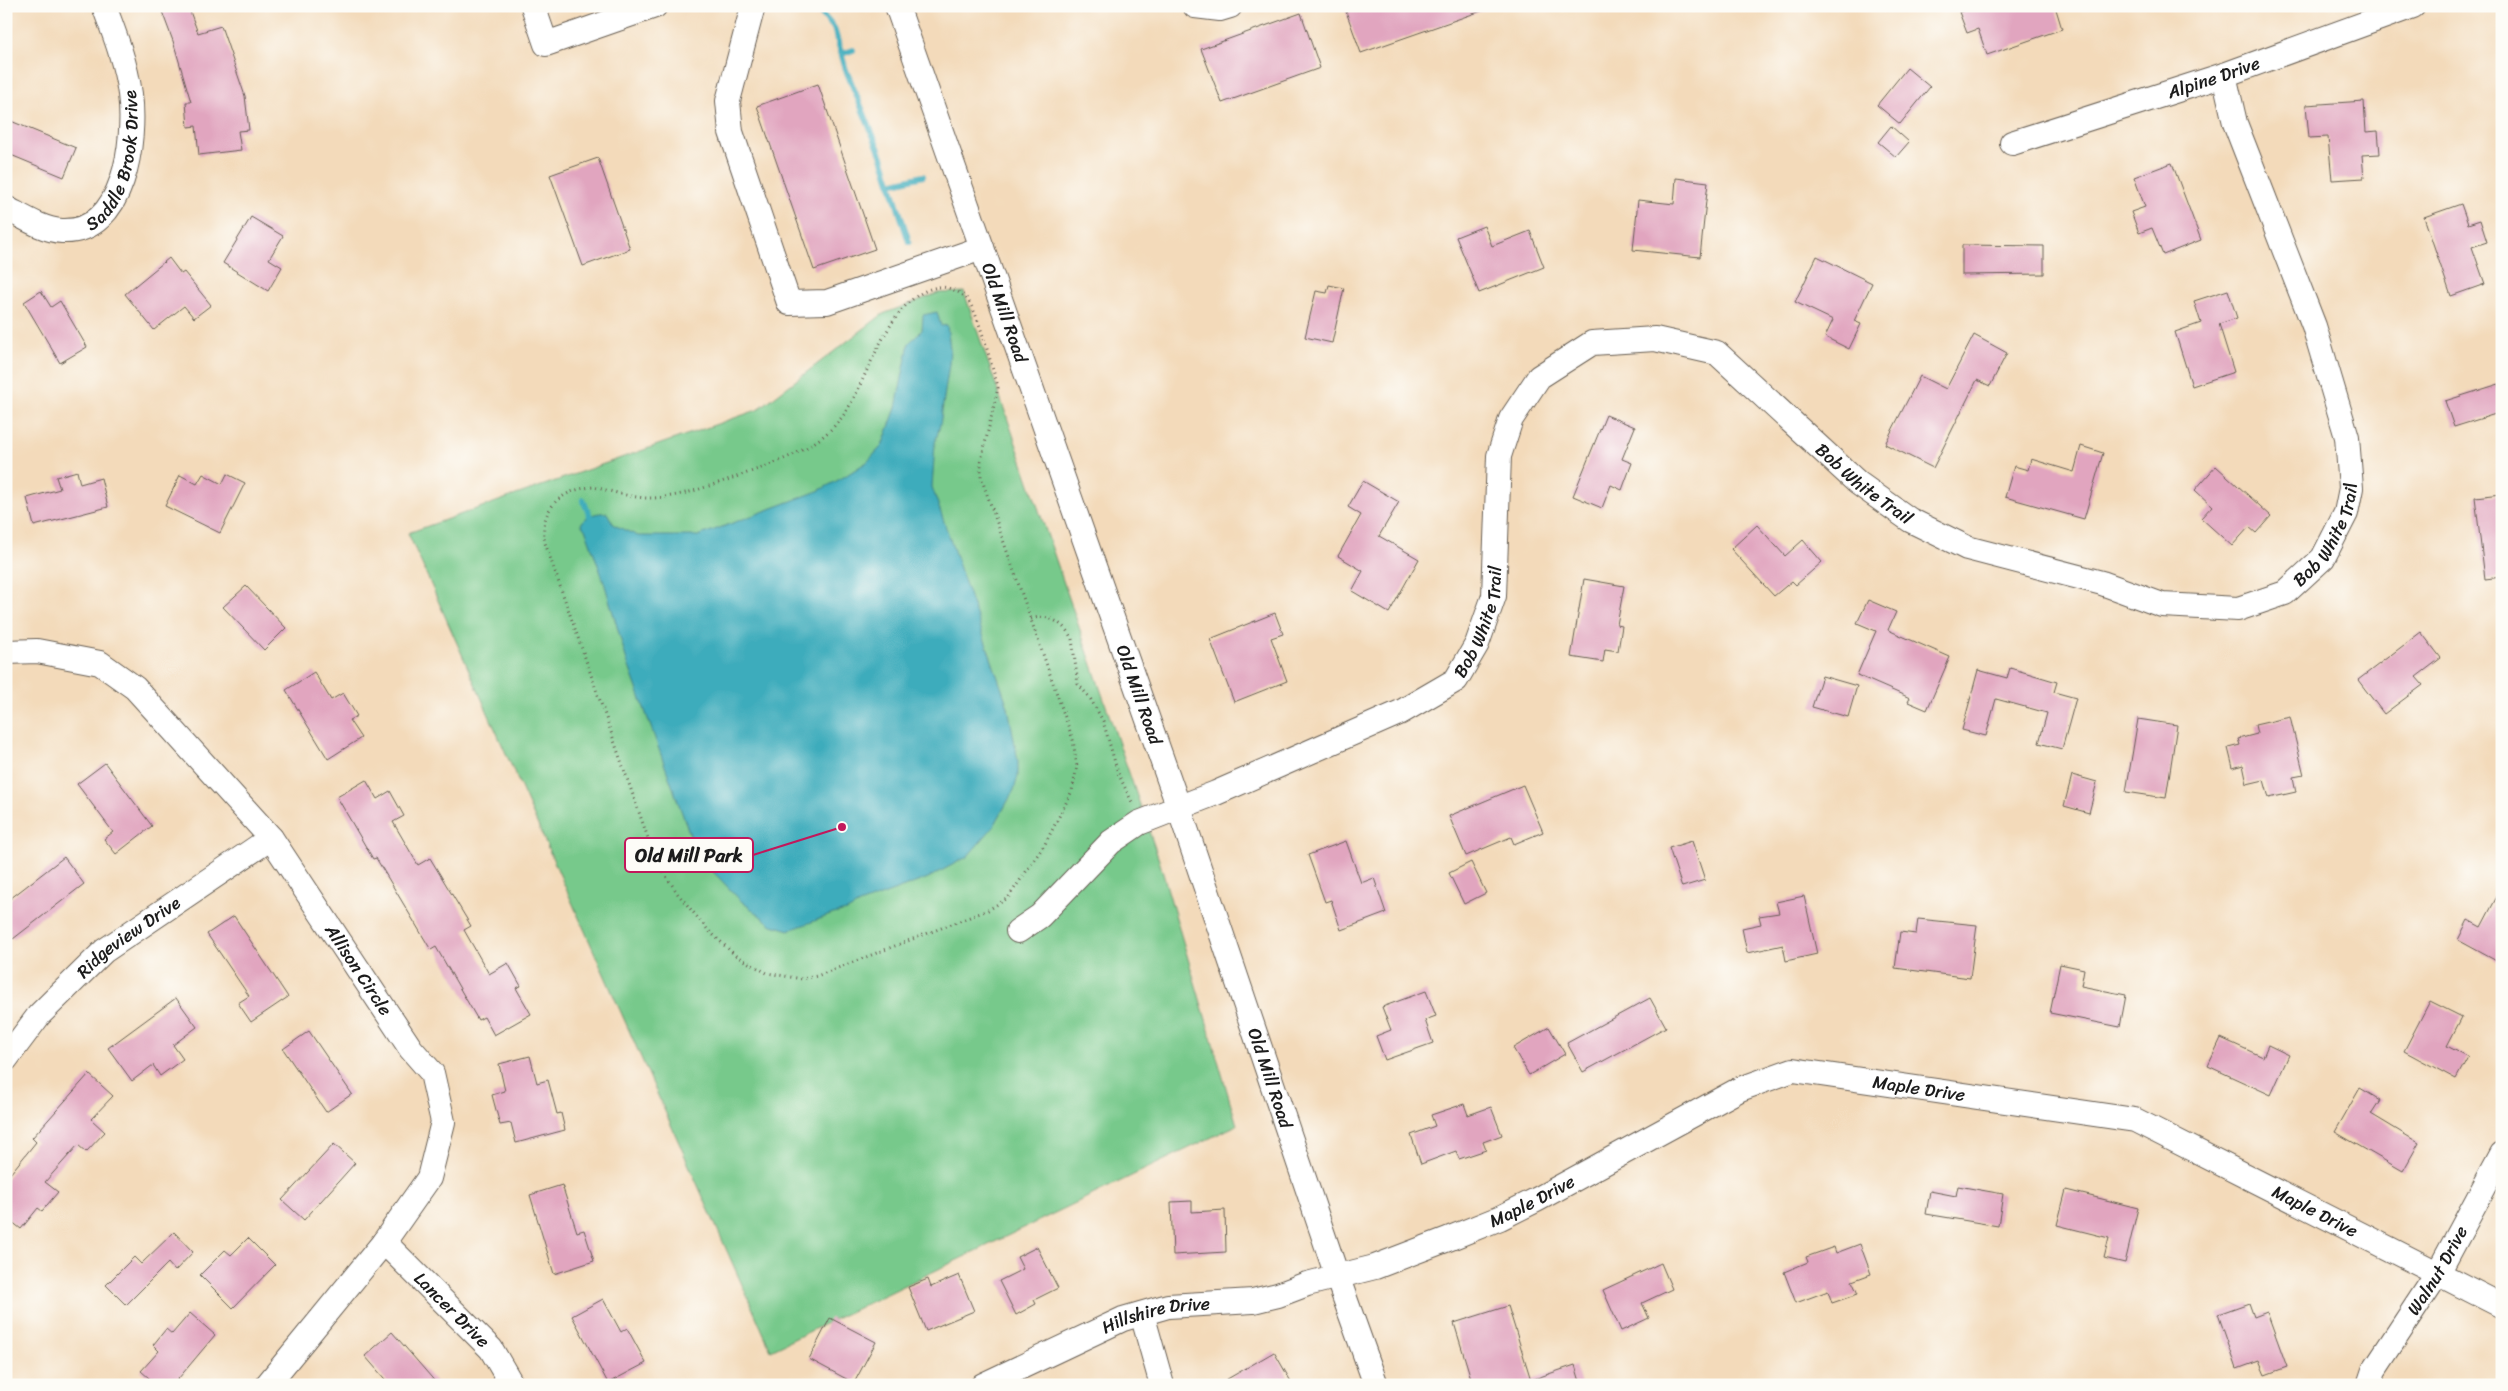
<svg xmlns="http://www.w3.org/2000/svg" width="2508" height="1391" font-family="Sriracha,sans-serif">
  <style>
    .green { fill: #77c98b; stroke: #4a7254 }
    .water { fill: #3eacbc; stroke: #2d646c }
    .lines { fill: none; stroke-linecap: round; stroke-linejoin: round }
    .stream { stroke: #3eacbc; stroke-width: 6 }
    .building { fill: #e1a5bf }
    .minor-casing { stroke: #675e53; stroke-width: 26 }
    .path { stroke: #675e53; stroke-width: 3; stroke-dasharray: 1 4; stroke-linecap: butt }
    .minor { stroke: #fff; stroke-width: 24 }
    .labels { text-anchor: middle; dominant-baseline: central; stroke-width: 4; stroke-linejoin: round; paint-order: stroke }
    .street-label { font-size: 18px; fill: #1c1c1c; stroke: #fdfcf7 }
    .leader { fill: none; stroke: #c2185b; stroke-width: 2 }
    .callout-dot { fill: #c2185b; stroke: #fdfcf7; stroke-width: 2 }
    .callout { fill: #fdfcf7; stroke: #c2185b; stroke-width: 2 }
    .callout-label { font-size: 19px; text-anchor: middle; font-weight: bold; fill: #1c1c1c }
  </style>
  <rect width="100%" height="100%" fill="#fdfcf7"/>
  <filter id="ink" filterUnits="userSpaceOnUse"><feTurbulence type="fractalNoise" baseFrequency=".02" numOctaves="2"/><feDisplacementMap in="SourceGraphic" scale="10" xChannelSelector="R" yChannelSelector="G"/><feConvolveMatrix kernelMatrix="1 2 1 2 8 2 1 2 1" color-interpolation-filters="sRGB"/></filter>
  <filter id="wash" filterUnits="userSpaceOnUse"><feTurbulence type="fractalNoise" baseFrequency=".0096" numOctaves="4" result="noise"/><feDisplacementMap in="SourceGraphic" scale="20" xChannelSelector="R" yChannelSelector="G"/><feGaussianBlur stdDeviation="1.12" result="paint"/><feColorMatrix in="noise" values="0 0 0 0 0 0 0 0 0 0 0 0 0 0 0 0 0 1.4 0 .05"/><feComposite in="paint" operator="in"/></filter>
  <g filter="url(#wash)">
    <rect width="100%" height="100%" fill="#f3daba"/>
    <polygon class="green" points="964,292 1159,860 1237,1125 771,1350 408,533 757,410 883,314 938,293"/>
    <path class="water" d="M937,312L941,326L947,325L950,348L949,364L940,425L935,443L932,487L1008,707L1018,761V776L1014,790L994,826L967,857L928,878L859,904L847,911L833,914L790,930L772,925L741,901L702,860L694,846L627,661L604,582L586,531L581,524C586,515 598,512 607,513L614,525L638,536H698L818,491L842,478L867,462L882,446L896,408L909,343L922,330L923,315Z"/>
    <g class="lines">
      <g class="stream">
        <polyline points="815,6 834,28 846,70 882,157 909,242"/>
        <polyline points="842,54 853,50"/>
        <polyline points="890,184 923,176"/>
        <polyline points="583,500 590,516"/>
      </g>
    </g>
    <g id="blocks">
      <g class="building">
        <polygon points="160,6 188,6 198,33 221,26 245,96 249,130 238,131 241,150 199,155 196,126 188,127 186,102 191,102 173,41"/>
        <polygon points="1344,6 1486,6 1487,9 1361,53"/>
        <polygon points="1977,6 2055,6 2062,29 1987,55 1978,29 1967,33 1959,12"/>
        <polygon points="1301,13 1320,68 1222,103 1201,49"/>
        <polygon points="1907,68 1930,87 1900,124 1877,105"/>
        <polygon points="818,84 875,249 814,270 757,106"/>
        <polygon points="2364,101 2366,132 2378,131 2380,154 2362,155 2364,178 2332,180 2328,137 2309,138 2306,105"/>
        <polygon points="6,119 76,148 64,177 6,153"/>
        <polygon points="1891,126 1909,142 1896,157 1878,142"/>
        <polygon points="598,158 630,249 583,266 550,175"/>
        <polygon points="2172,163 2201,240 2163,255 2152,228 2139,233 2131,212 2145,207 2134,177"/>
        <polygon points="1676,178 1708,182 1700,257 1633,250 1638,200 1674,204"/>
        <polygon points="2461,204 2468,224 2480,220 2487,242 2472,247 2485,284 2451,296 2424,217"/>
        <polygon points="251,217 283,236 269,259 282,267 268,291 223,263"/>
        <polygon points="1484,226 1492,246 1530,231 1544,267 1479,293 1456,237"/>
        <polygon points="1962,245 2044,246 2044,274 1962,275"/>
        <polygon points="1817,256 1872,283 1854,321 1861,324 1849,349 1825,337 1833,320 1795,302"/>
        <polygon points="169,258 181,274 184,272 211,305 194,318 184,306 154,330 125,294"/>
        <polygon points="1329,285 1344,288 1332,343 1305,337 1316,291 1327,293"/>
        <polygon points="2228,290 2237,318 2219,324 2234,372 2192,386 2175,332 2201,323 2194,301"/>
        <polygon points="41,291 51,307 60,301 87,347 60,363 24,302"/>
        <polygon points="1974,335 2007,353 1990,386 1977,380 1933,468 1885,444 1920,376 1946,389"/>
        <polygon points="2499,384 2502,393 2502,412 2454,427 2445,401"/>
        <polygon points="1606,415 1635,427 1622,459 1632,463 1622,490 1611,485 1602,508 1573,496"/>
        <polygon points="2081,446 2103,453 2084,519 2005,497 2014,466 2028,470 2031,459 2074,472"/>
        <polygon points="2216,466 2271,516 2256,533 2249,527 2232,546 2201,518 2212,506 2195,490"/>
        <polygon points="77,471 80,484 101,478 108,507 34,526 27,498 60,489 56,477"/>
        <polygon points="203,474 222,484 227,474 245,483 220,533 165,506 180,475 197,484"/>
        <polygon points="1363,481 1399,502 1379,536 1419,559 1389,613 1352,591 1363,571 1338,556 1361,515 1348,507"/>
        <polygon points="2502,494 2502,577 2485,579 2475,497"/>
        <polygon points="1757,525 1785,556 1803,540 1822,562 1796,585 1792,581 1774,596 1731,549"/>
        <polygon points="1584,579 1624,586 1617,625 1622,626 1618,651 1605,649 1603,662 1571,657"/>
        <polygon points="246,586 286,628 264,650 223,607"/>
        <polygon points="1868,600 1896,612 1888,630 1950,657 1927,710 1908,702 1910,698 1857,675 1876,631 1857,623"/>
        <polygon points="1275,613 1283,634 1271,638 1287,681 1234,702 1210,639"/>
        <polygon points="2421,632 2441,658 2416,677 2423,685 2384,714 2358,680"/>
        <polygon points="2010,668 2057,682 2054,692 2076,698 2062,749 2039,743 2047,713 1996,699 1986,736 1962,730 1978,670 2007,678"/>
        <polygon points="314,672 331,700 343,693 357,716 349,720 361,738 328,759 286,690"/>
        <polygon points="1822,676 1857,686 1848,717 1812,707"/>
        <polygon points="2290,717 2304,775 2293,777 2296,792 2269,798 2264,780 2247,784 2243,765 2233,768 2228,748 2240,745 2238,739 2257,734 2255,725"/>
        <polygon points="2138,719 2177,725 2166,798 2126,792"/>
        <polygon points="105,763 152,826 116,854 104,839 113,832 77,784"/>
        <polygon points="2072,775 2097,782 2089,813 2064,806"/>
        <polygon points="366,780 377,799 390,791 404,816 393,822 418,865 430,858 471,926 464,930 489,974 508,963 521,986 516,988 531,1014 494,1035 484,1017 478,1020 436,947 431,950 376,858 373,859 337,797"/>
        <polygon points="1523,785 1543,832 1514,844 1511,837 1466,856 1449,816"/>
        <polygon points="1346,841 1361,883 1374,878 1386,913 1341,930 1331,900 1325,902 1308,855"/>
        <polygon points="1692,841 1705,880 1682,887 1669,848"/>
        <polygon points="64,857 84,884 13,939 6,931 6,902"/>
        <polygon points="1471,862 1486,893 1464,904 1449,873"/>
        <polygon points="2502,887 2502,964 2458,940 2468,920 2481,927"/>
        <polygon points="1804,896 1817,954 1786,961 1783,945 1747,953 1742,928 1761,924 1759,916 1779,913 1776,902"/>
        <polygon points="234,916 288,997 251,1022 238,1003 249,996 207,934"/>
        <polygon points="1918,919 1977,925 1970,978 1895,968 1900,932 1916,934"/>
        <polygon points="2060,964 2084,969 2081,986 2126,995 2120,1027 2050,1013"/>
        <polygon points="1426,991 1436,1016 1425,1020 1433,1043 1385,1060 1376,1036 1391,1030 1382,1007"/>
        <polygon points="176,998 197,1027 173,1045 183,1059 160,1076 153,1065 132,1081 108,1048"/>
        <polygon points="1650,998 1666,1027 1583,1072 1567,1043"/>
        <polygon points="2430,1001 2462,1017 2447,1046 2468,1057 2456,1079 2404,1051"/>
        <polygon points="1549,1027 1565,1054 1529,1075 1513,1048"/>
        <polygon points="309,1031 352,1094 326,1112 283,1049"/>
        <polygon points="2221,1038 2263,1057 2268,1045 2289,1055 2271,1095 2208,1066"/>
        <polygon points="530,1056 537,1083 548,1080 557,1114 561,1113 565,1130 516,1143 511,1123 500,1125 492,1095 505,1091 499,1064"/>
        <polygon points="89,1074 113,1096 91,1119 105,1132 86,1152 78,1145 45,1182 58,1192 42,1211 38,1208 21,1229 6,1217 6,1179 36,1142 32,1138"/>
        <polygon points="2360,1088 2380,1100 2371,1114 2419,1143 2403,1171 2335,1132"/>
        <polygon points="1464,1104 1468,1115 1491,1107 1502,1135 1483,1142 1486,1150 1459,1159 1456,1151 1421,1164 1411,1135 1435,1126 1431,1115"/>
        <polygon points="334,1144 355,1163 304,1220 282,1200"/>
        <polygon points="562,1185 577,1232 584,1230 594,1261 554,1274 530,1195"/>
        <polygon points="1958,1186 2003,1194 1998,1226 1926,1214 1930,1191 1956,1196"/>
        <polygon points="2066,1190 2138,1208 2125,1263 2104,1258 2109,1238 2057,1225"/>
        <polygon points="1192,1201 1192,1212 1225,1210 1226,1252 1173,1255 1171,1202"/>
        <polygon points="174,1232 193,1252 175,1271 168,1263 126,1305 106,1285 134,1257 141,1264"/>
        <polygon points="248,1238 275,1265 233,1308 200,1275 225,1250 231,1255"/>
        <polygon points="1860,1244 1871,1274 1852,1281 1858,1294 1832,1303 1828,1291 1796,1303 1784,1272 1808,1262 1806,1257 1834,1247 1836,1253"/>
        <polygon points="1037,1247 1058,1288 1034,1300 1036,1304 1016,1315 999,1281 1023,1269 1017,1257"/>
        <polygon points="1661,1263 1672,1289 1642,1303 1649,1318 1621,1331 1603,1290"/>
        <polygon points="959,1275 974,1311 926,1331 908,1287 928,1279 931,1287"/>
        <polygon points="603,1299 621,1332 627,1328 646,1363 608,1383 572,1316"/>
        <polygon points="2249,1303 2254,1317 2267,1312 2287,1367 2265,1375 2259,1361 2237,1369 2218,1314"/>
        <polygon points="1508,1306 1531,1380 1575,1365 1581,1385 1473,1385 1454,1323"/>
        <polygon points="190,1313 215,1335 173,1385 157,1385 141,1371 159,1351 153,1345 166,1329 172,1334"/>
        <polygon points="830,1318 876,1342 854,1383 809,1359"/>
        <polygon points="392,1332 438,1385 390,1385 365,1356"/>
        <polygon points="1274,1352 1293,1385 1217,1385"/>
      </g>
    </g>
  </g>
  <g filter="url(#ink)">
    <use href="#blocks" fill-opacity="0" stroke="#675e53" stroke-width="1"/>
    <g class="lines">
      <g class="minor-casing">
        <g id="minor">
          <polyline points="533,6 546,44 655,6"/>
          <polyline points="753,6 728,101 731,132 789,303 827,302 982,248"/>
          <path id="s1" d="M897,6L1179,808L1337,1276L1376,1385"/>
          <polyline points="1195,6 1220,9 1230,6"/>
          <path id="s2" d="M2012,143L2224,75L2413,6"/>
          <path id="s3" d="M6,208C23,217 43,230 62,231C125,234 136,139 130,94C126,64 115,35 104,6"/>
          <path id="s4" d="M6,652L37,651L100,663L135,688L271,838L411,1049L432,1073L443,1122L429,1178L384,1242L267,1385"/>
          <path id="s5" d="M1018,931L1040,916L1111,842L1139,823L1216,793L1401,712L1456,680L1477,644L1494,596L1499,456L1511,419L1539,377L1592,343L1655,339L1717,353L1858,483L1910,520L1967,548L2102,583L2162,605L2238,609L2285,593L2323,558L2346,513L2351,488L2347,437L2314,326L2235,123L2224,75"/>
          <path id="s6" d="M6,1059L39,1015L104,951L271,838"/>
          <path id="s7" d="M384,1242L491,1349L512,1385"/>
          <polyline points="1142,1314 1162,1385"/>
          <path id="s8" d="M983,1385L1123,1319L1168,1306L1253,1301L1278,1295L1307,1284L1375,1267L1448,1239L1500,1218L1538,1199L1740,1089L1793,1070L2135,1120L2502,1306"/>
          <path id="s9" d="M2369,1385L2374,1370L2438,1273L2502,1154"/>
        </g>
      </g>
      <g class="path">
        <path d="M939,287C948,287 956,290 964,296C978,307 990,363 997,383L998,388L981,461V477L1073,740L1077,767L1072,791L1045,844L1008,898L988,910L817,976L802,979L767,973L736,956L708,930L678,894L656,861L545,543C538,510 561,489 593,487C612,491 634,499 653,498C679,497 703,488 727,480C769,465 821,451 847,410C869,375 891,293 939,287Z"/>
        <path d="M1031,619C1048,613 1064,623 1072,639L1078,684L1090,698L1103,721L1118,773L1132,802"/>
      </g>
      <use href="#minor" class="minor"/>
    </g>
  </g>
  <g class="labels">
    <g class="street-label">
      <text stroke="none"><textPath href="#s2" startOffset="212">Alpine Drive</textPath></text>
      <text stroke="none"><textPath href="#s3" startOffset="162">Saddle Brook Drive</textPath></text>
      <text stroke="none"><textPath href="#s1" startOffset="325">Old Mill Road</textPath></text>
      <text stroke="none"><textPath href="#s5" startOffset="1220">Bob White Trail</textPath></text>
      <text stroke="none"><textPath href="#s5" startOffset="1745">Bob White Trail</textPath></text>
      <text stroke="none"><textPath href="#s5" startOffset="575">Bob White Trail</textPath></text>
      <text stroke="none"><textPath href="#s1" startOffset="730">Old Mill Road</textPath></text>
      <text stroke="none"><textPath href="#s6" startOffset="174">Ridgeview Drive</textPath></text>
      <text stroke="none"><textPath href="#s4" startOffset="499">Allison Circle</textPath></text>
      <text stroke="none"><textPath href="#s1" startOffset="1135">Old Mill Road</textPath></text>
      <text stroke="none"><textPath href="#s8" startOffset="1004">Maple Drive</textPath></text>
      <text stroke="none"><textPath href="#s8" startOffset="584">Maple Drive</textPath></text>
      <text stroke="none"><textPath href="#s8" startOffset="1424">Maple Drive</textPath></text>
      <text stroke="none"><textPath href="#s9" startOffset="134">Walnut Drive</textPath></text>
      <text stroke="none"><textPath href="#s7" startOffset="96">Lancer Drive</textPath></text>
      <text stroke="none"><textPath href="#s8" startOffset="188">Hillshire Drive</textPath></text>
    </g>
  </g>
  <path class="leader" d="M842 827L753 855"/>
  <circle class="callout-dot" cx="842" cy="827" r="5"/>
  <rect class="callout" x="625" y="838" width="128" height="34" rx="5"/>
  <g class="callout-label">
    <text x="689" y="862">Old Mill Park</text>
  </g>
  <rect width="2508" height="1391" fill="none" stroke="#fdfcf7" stroke-width="25"/>
</svg>
